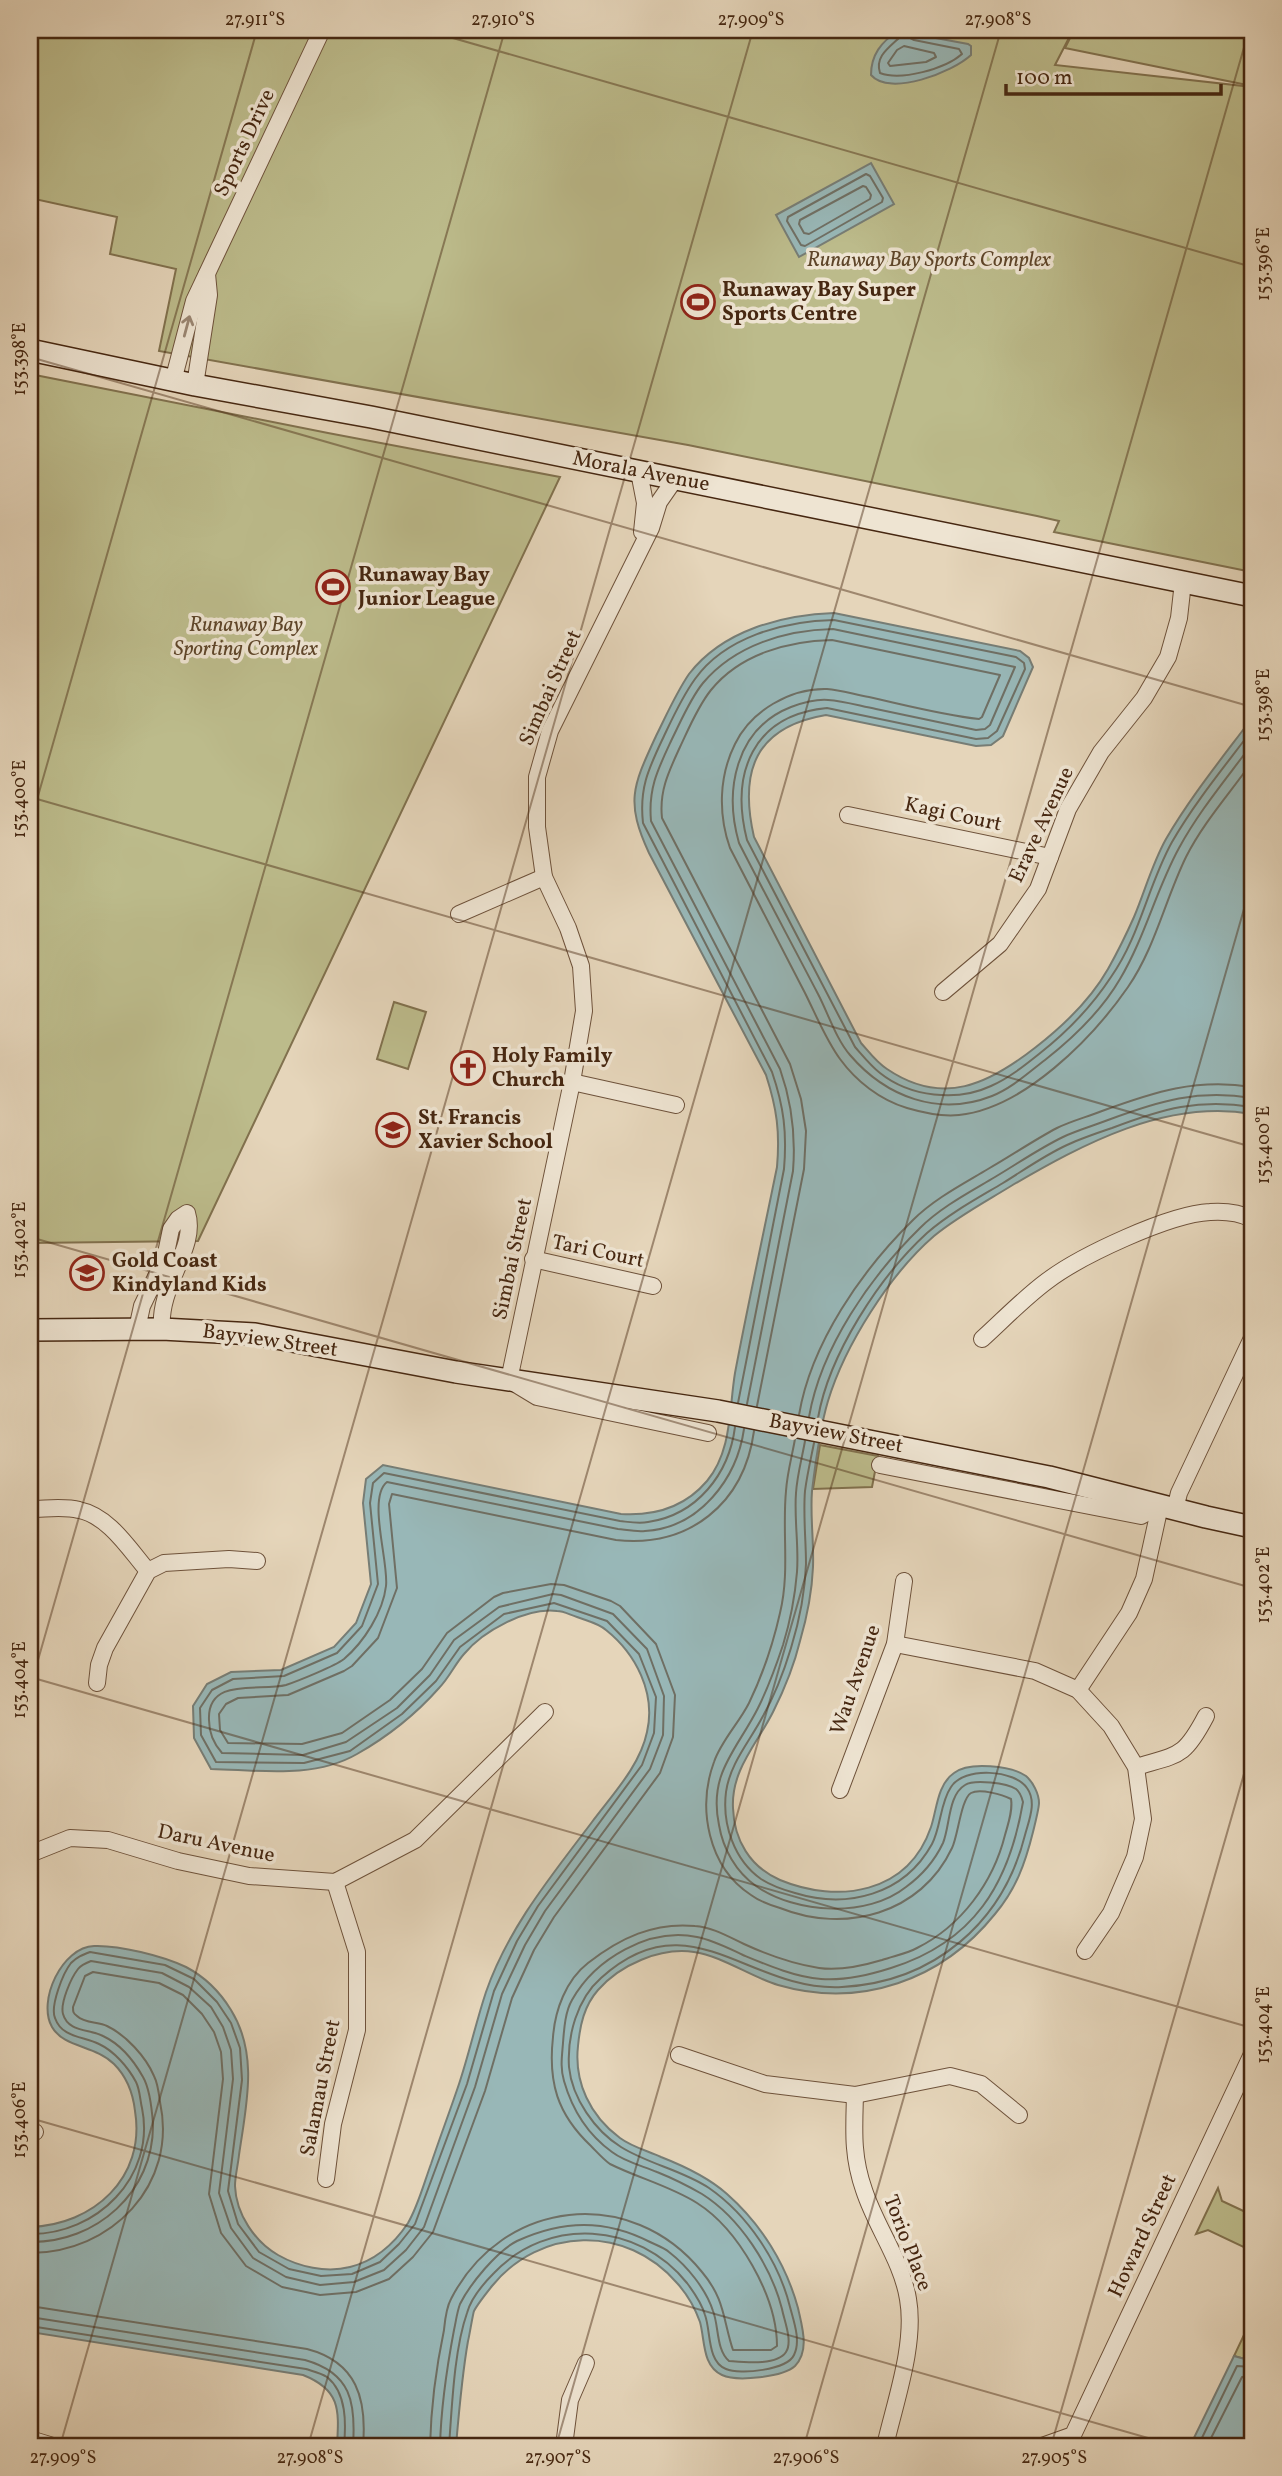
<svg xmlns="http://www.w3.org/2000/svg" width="1282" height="2476" font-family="Vollkorn,serif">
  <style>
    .green { fill: #bcbb8b; stroke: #81714e; stroke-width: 2 }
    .water { fill: #98b7b7; stroke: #777d75; stroke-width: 2 }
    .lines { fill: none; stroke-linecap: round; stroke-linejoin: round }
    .shore { stroke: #6f6f64; stroke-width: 2 }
    .street-casing { stroke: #6e523b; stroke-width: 18 }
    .secondary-casing { stroke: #462711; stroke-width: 24 }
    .street { stroke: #eee4d2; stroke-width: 16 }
    .secondary { stroke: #eee4d2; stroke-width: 21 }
    .oneway { stroke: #9a8672 }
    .ticks { fill: none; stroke: #462711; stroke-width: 2; stroke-opacity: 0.45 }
    .labels { text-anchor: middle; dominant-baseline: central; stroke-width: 7; stroke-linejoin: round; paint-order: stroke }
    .street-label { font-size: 21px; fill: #462711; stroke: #eee4d2 }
    .park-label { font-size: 21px; font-style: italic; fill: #5e4529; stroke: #eee4d2 }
    .poi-label { font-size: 21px; font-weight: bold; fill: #462711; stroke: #eee4d2; text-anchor: start }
    .neatline { fill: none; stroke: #462711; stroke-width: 2.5 }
    .ticks-label { font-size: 18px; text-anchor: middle; fill: #462711 }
  </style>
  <rect width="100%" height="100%" fill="#e5d5ba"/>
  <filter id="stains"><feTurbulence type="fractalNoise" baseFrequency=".00286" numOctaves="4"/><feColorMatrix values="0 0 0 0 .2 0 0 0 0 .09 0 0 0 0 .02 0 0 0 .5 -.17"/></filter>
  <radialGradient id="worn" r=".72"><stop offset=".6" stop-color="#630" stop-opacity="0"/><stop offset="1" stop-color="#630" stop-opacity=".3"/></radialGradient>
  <g class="green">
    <polygon points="30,30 1073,30 1055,65 1252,87 1252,572 1054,532 1059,521 1037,516 688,445 159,351 176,269 110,254 117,217 30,198"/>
    <polygon points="1074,30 1252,30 1252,86 1065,48"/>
    <polygon points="30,374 328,433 560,477 198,1241 30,1243"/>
    <polygon points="394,1002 426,1012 408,1069 377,1059"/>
    <polygon points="820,1445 878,1456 872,1487 813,1489"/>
    <polygon points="1218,2188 1222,2201 1252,2215 1252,2251 1208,2230 1196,2234"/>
    <polygon points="1252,2318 1252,2361 1234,2356"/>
  </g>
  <g class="water">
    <path d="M898,31L968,44L971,46V55C953,72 890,97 871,75C871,55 881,42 898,31Z"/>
    <polygon points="871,163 894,204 799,257 776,215"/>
    <path d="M834,613L1020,651L1029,658L1033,667L1003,736L991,745L976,746L826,715C755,727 739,771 754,837L861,1043C869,1052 877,1063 887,1069C943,1107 989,1084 1036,1047C1063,1026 1091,999 1108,969C1117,953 1126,935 1134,917C1145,891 1152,864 1166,839C1191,796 1223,757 1252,718V1114C1166,1099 1083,1144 1011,1186C985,1202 957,1217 934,1236C890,1274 845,1345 828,1401C821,1424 815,1466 812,1491C810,1516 814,1541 813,1567C812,1591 807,1617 800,1641C794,1666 784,1690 773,1712C757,1744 731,1770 733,1808C734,1840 750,1867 780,1880C838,1904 908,1894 931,1827C937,1809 937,1785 954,1773C969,1761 1012,1766 1026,1776C1033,1782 1039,1794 1039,1803C1039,1808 1034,1828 1033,1832C1025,1864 1016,1889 995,1914C942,1980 861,2009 778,1985C751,1977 722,1956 694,1952C660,1947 620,1965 598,1990C584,2006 580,2025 578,2046C574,2082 590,2116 620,2138C632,2147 648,2151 661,2157C684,2166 708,2177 727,2194C761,2224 786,2264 798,2308C802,2327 810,2350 795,2366C783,2377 737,2382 722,2375C702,2366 705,2340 700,2322C695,2308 687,2294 677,2283C626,2224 540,2227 492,2286C488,2291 477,2305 474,2311C473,2313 469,2338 468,2341C462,2375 459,2411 456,2446H337C339,2410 341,2390 303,2375L30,2332V2227C93,2225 146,2178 135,2111C133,2093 127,2077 114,2064C95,2045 64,2048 52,2027C37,2001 62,1947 94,1946C119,1945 163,1956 186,1967C205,1977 220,1992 231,2010C259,2055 246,2106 239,2155C238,2165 235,2176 235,2186C236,2214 255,2242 278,2255C299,2267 326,2273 350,2267C374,2261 394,2244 408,2223C418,2206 424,2183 431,2164C440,2137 450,2111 459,2084C469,2054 476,2022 486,1992C508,1928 552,1875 592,1822C612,1795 640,1766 647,1732C656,1693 636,1654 606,1630C598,1623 587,1621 577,1617C570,1615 564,1611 557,1611C527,1607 483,1631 464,1654C455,1664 449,1678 439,1688C416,1714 387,1737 357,1754C314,1779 258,1770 211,1769L194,1738L193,1706L207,1684L231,1672L281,1670L334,1647L356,1623L371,1584L363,1503L366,1479L383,1465L621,1514C654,1516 685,1507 707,1481C732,1451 729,1409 735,1373C748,1304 763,1236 777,1167C780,1132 777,1109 766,1075L649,853C625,801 633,786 656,736C666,716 676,693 689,674C723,630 782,615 834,613Z"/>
    <polygon points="1234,2356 1252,2361 1252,2446 1190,2446"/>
  </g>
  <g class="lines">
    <g class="shore">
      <path d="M903,34L914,40L959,49L962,54C945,69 901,81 880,73C874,55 892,46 903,34Z"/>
      <polygon points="904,46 934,53 936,57 926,62 890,66 888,63 897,50"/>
      <polygon points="866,174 870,176 883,198 882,202 805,246 801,245 787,221 788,217"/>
      <polygon points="863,186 866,187 871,195 870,199 809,234 804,233 799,224 800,220"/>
      <path d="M738,1403L784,1169C787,1133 784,1107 772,1072L643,823C639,787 649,768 664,736C673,717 682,697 695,679C725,637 784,621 834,620L1016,657L1024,663L1025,669L997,731L988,738L976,739L827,708C753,715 730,773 747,840L855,1047C863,1056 871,1066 880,1073C910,1097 957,1102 991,1086C1009,1078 1024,1066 1039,1054C1067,1032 1092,1006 1111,977C1140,936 1148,885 1172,842C1195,802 1225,766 1252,730"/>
      <path d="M747,1404L793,1171C796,1134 792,1103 780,1069L651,821C648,788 658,769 672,739C681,721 690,699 703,683C735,645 786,630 833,629L1015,667L990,725L985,729L976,730C943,723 909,716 876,709C860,706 844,701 828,700C816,699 802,703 791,707C735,729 724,791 739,843C765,894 792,944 818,994C828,1013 836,1039 850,1055C886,1097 939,1117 992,1096C1012,1088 1028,1073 1045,1060C1073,1038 1102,1010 1120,979C1145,937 1156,890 1179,848C1199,811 1227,778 1252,744"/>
      <path d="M757,1406L804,1169L806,1131L801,1099L790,1064L662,818C659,791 669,771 680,747C689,728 698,706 711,690C740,654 788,641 832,640L1000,675L982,717L979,719C943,715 905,705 869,697C856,695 841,690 827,689C790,688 751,711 735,744C719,776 718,814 730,848C755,897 780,945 805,993C816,1015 826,1040 840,1059C856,1081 880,1100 907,1108C924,1113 941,1117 959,1115C1024,1108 1092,1039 1128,987C1155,948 1165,900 1186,857C1203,823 1230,793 1252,762"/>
      <path d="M799,1415C811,1343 862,1270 913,1220C934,1199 963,1184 988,1169C1011,1156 1034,1140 1057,1128C1071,1121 1087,1117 1102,1111C1154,1092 1196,1078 1252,1087"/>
      <path d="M809,1417C821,1347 871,1276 920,1228C941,1207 970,1192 995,1177C1017,1164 1040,1148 1063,1137C1078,1130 1093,1126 1108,1120C1159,1101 1198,1089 1252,1098"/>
      <path d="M818,1418C829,1354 880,1276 927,1233C950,1213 978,1198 1003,1183C1024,1170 1045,1155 1067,1145C1082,1138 1097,1133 1112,1128C1162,1109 1199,1098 1252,1107"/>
      <path d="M30,2234C96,2235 156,2177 142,2108C140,2100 140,2090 136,2082C128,2067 114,2051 99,2044C83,2036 62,2038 55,2018C50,2006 63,1973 71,1963C77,1957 82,1955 90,1952L165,1965L194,1979L217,2002L231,2023L240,2048L242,2080L228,2191L238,2224L259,2252L289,2269L321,2276L352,2274L380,2262L399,2244L415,2224L467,2084L494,1991L517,1941L538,1906L642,1765L654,1733L656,1697L639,1654L607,1621L554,1603L504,1614L460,1647L436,1681L402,1714L350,1751L304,1763L216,1762L201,1735L200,1708L212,1690L233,1679L284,1676L337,1653L362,1626L378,1584L370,1503L373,1483L384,1473L620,1521C629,1522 639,1524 648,1522C697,1515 729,1474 735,1427"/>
      <path d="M30,2242C96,2243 154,2192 153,2124C152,2110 150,2089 143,2077C134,2061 120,2044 103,2036C89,2029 68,2032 63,2014C60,2003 71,1978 78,1969C81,1965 86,1963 91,1961L162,1973L189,1987L211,2007L223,2027L231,2050L233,2079L219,2193L231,2228L253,2258L286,2277L320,2285L354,2282L384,2270L406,2250L424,2227L475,2087L502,1994L525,1945L545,1911L650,1769L663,1735L664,1696L647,1649L613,1614L561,1595L553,1594L499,1607L454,1640L430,1675L397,1708L346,1742L303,1755L222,1753C213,1743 209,1733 209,1720C207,1676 261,1692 286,1685C298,1681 335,1666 344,1659C364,1642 383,1612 386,1586C389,1562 367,1498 387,1482L618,1529C627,1530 637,1532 645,1531C700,1528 737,1478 744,1429"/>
      <path d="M30,2253C111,2253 178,2185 160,2102C159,2094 158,2084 154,2076C146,2057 126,2035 107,2026C98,2022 84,2023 77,2016C73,2013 73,2012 73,2007L85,1976L93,1972L159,1983L183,1995L202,2014L214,2032L221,2052L223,2079L209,2194L221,2233L246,2266L282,2287L320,2295L356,2292L389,2279L413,2257L433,2232L485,2091L512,1998L534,1950L554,1917L660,1773L673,1737L675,1695L656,1644L620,1606L611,1601L564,1585L551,1584L503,1593L494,1597L447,1633L422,1669L390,1700L342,1733L302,1744L228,1743L220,1730L219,1714L226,1704L238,1698L288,1695L344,1671L352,1666L378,1638L397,1588L389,1504L392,1494L616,1540C689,1548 744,1504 754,1431"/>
      <path d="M30,2306L307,2349C357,2362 367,2399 363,2446"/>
      <path d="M30,2317L305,2360C351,2373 356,2402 353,2446"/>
      <path d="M30,2326L306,2369C312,2371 321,2373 327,2377C347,2393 346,2424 344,2446"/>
      <path d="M430,2446C431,2408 436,2368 444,2330C445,2320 446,2308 451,2299C502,2199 631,2184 702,2272C725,2299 723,2320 733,2350H771L777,2346C777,2296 738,2229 697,2203C670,2186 638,2178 610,2164C603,2159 597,2152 591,2146C557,2114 548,2082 553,2037C555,2010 566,1980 588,1963C620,1938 654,1922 695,1926C712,1927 729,1937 744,1944C768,1955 794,1964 819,1968C840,1971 862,1966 882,1960C893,1956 906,1954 917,1948C961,1926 993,1883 1005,1835C1008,1824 1013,1811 1011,1799C1003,1795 980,1788 971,1793C961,1799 958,1836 952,1848C921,1914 845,1934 780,1908C770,1905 759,1901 751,1895C708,1867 697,1808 714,1762C721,1741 739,1723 749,1703C763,1674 773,1644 780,1613C790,1572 782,1532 786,1491C787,1474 792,1456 795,1439"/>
      <path d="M440,2446C441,2408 447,2367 454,2330C456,2321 457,2312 460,2304C470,2284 497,2251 517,2241C563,2220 605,2219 650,2242C656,2245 663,2247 669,2252C687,2266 706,2289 713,2311C719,2326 716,2350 729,2361C743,2362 777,2366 786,2352C793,2341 784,2320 782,2309C771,2266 740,2218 702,2194C688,2186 672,2178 657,2172C643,2166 625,2162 612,2152C587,2134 572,2109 564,2081C560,2068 562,2056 563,2043C564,2030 565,2012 572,2000C595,1959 649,1927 697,1937C713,1940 728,1948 743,1955C767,1965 795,1977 821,1979C845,1981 869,1975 891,1968C974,1942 1009,1884 1023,1802C1022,1798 1020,1792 1016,1789C1007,1783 974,1779 965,1785C948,1795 950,1826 943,1843C935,1860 921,1876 906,1887C867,1918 796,1914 756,1886C736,1872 723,1849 719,1825C708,1773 737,1750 758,1708C768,1688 776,1666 783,1645C790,1622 795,1596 797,1572C799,1546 794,1519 796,1493C797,1476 802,1458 805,1441"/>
      <path d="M449,2446C452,2407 454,2350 467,2313C471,2298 483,2284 494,2273C548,2216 638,2222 687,2283C693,2291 702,2304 705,2315C711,2331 707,2362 726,2369C740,2375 787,2370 794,2355C801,2341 794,2322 790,2307C779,2262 748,2215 709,2188C682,2170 648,2164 621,2147C595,2131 572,2098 569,2067C567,2036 577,1999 601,1978C690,1897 748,1992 842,1987C934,1982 1003,1923 1025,1835C1029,1820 1037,1802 1027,1788C1015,1770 964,1766 951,1787C940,1803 941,1827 932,1844C904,1895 847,1909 795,1893C784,1890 770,1885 761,1879C734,1860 722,1824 726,1792C730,1763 750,1741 763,1716C775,1695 784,1671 791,1648C799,1622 805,1592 806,1564C806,1540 803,1515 805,1491C807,1475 811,1458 814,1443"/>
      <polyline points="1198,2446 1237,2366 1252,2367"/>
      <polyline points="1207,2446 1242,2377 1252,2376"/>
    </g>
    <g class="street-casing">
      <g id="street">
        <polyline points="173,381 194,301 322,30"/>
        <polyline points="195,385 209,295 207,274"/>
        <polyline points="639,472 645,503 642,532"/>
        <polyline points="675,479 659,502 651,528 550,731 537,777 537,827 544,877 568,928 581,966 584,1011 572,1082 509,1380 537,1397 708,1433"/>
        <polyline points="848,815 1050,857"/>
        <polyline points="459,914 544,877"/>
        <polyline points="943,992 1000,944 1038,889 1068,809 1101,752 1144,698 1168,657 1179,618 1183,582"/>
        <polyline points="572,1082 676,1105"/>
        <polyline points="533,1259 653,1286"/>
        <path d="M137,1329L142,1306L165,1258L171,1229L178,1219L187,1213C198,1248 158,1285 162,1329"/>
        <path d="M982,1339C1003,1320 1024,1298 1047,1281C1080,1256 1169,1214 1210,1212C1224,1211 1240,1213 1252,1219"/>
        <polyline points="880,1465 1141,1516 1160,1506"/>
        <path d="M30,1509C46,1509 64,1506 79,1510C109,1516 129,1549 148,1571"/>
        <polyline points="1175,1509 1179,1493 1252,1338"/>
        <polyline points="895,1644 1035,1671 1078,1690 1111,1726 1136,1767 1143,1819 1135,1857 1111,1913 1085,1951"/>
        <polyline points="97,1683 99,1665 105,1648 148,1571 164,1563 229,1559 257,1561"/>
        <polyline points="1078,1690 1129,1613 1144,1579 1160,1506"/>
        <path d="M1136,1767C1179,1754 1184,1758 1206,1716"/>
        <polyline points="840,1790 895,1644 904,1581"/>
        <polyline points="30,1854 70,1838 108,1840 178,1861 249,1876 335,1882 415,1840 545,1712"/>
        <polyline points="679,2055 765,2084 855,2095 950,2076 981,2084 1019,2115"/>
        <path d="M855,2095C854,2130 852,2156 864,2190C876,2227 902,2261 908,2299C916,2344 895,2402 885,2446"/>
        <polyline points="30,2130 35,2132"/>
        <polyline points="326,2179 333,2124 357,2030 357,1952 335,1882"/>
        <polyline points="30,2439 53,2446"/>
        <polyline points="564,2446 570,2400 586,2363"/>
        <polyline points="1042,2446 1073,2435 1252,2054"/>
      </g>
    </g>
    <g class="secondary-casing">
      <g id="secondary">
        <polyline points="30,350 195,385 371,417 1252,596"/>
        <polyline points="30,1330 162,1329 255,1334 456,1372 718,1411 1049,1477 1206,1517 1252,1527"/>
      </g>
    </g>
    <use href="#street" class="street"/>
    <use href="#secondary" class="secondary"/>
  </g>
  <defs><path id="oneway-shaft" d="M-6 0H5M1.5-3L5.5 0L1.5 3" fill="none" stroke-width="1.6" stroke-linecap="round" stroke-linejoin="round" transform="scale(1.75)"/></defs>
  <use class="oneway" href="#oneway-shaft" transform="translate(187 326) rotate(-75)"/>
  <path class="ticks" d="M425,30L1252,267M30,357L1252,707M30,797L1252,1147M30,824L257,30M30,1237L1252,1588M30,1677L1252,2028M30,1688L505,30M30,2118L1176,2446M60,2446L753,30M308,2446L1001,30M556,2446L1249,30M804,2446L1252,881M1051,2446L1252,1746"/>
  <defs>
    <g id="stadium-ring" transform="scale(1.75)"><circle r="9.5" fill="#eee4d2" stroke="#8f2418" stroke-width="1.5"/><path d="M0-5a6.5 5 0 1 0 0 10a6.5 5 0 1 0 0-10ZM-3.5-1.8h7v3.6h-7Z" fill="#8f2418"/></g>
    <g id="church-ring" transform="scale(1.75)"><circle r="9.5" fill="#eee4d2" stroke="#8f2418" stroke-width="1.5"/><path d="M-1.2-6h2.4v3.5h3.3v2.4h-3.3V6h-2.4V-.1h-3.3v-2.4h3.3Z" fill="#8f2418"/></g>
    <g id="school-ring" transform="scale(1.75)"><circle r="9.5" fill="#eee4d2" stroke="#8f2418" stroke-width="1.5"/><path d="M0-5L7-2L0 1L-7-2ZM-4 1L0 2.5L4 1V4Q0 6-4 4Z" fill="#8f2418"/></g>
  </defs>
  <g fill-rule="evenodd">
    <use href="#stadium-ring" x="698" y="302"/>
    <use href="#stadium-ring" x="333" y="587"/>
    <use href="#church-ring" x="468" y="1068"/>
    <use href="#school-ring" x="393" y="1130"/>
    <use href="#school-ring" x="87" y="1273"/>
  </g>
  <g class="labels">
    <g class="street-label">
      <text transform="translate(245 143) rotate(-65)">Sports Drive</text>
      <text transform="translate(641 472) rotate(11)">Morala Avenue</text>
      <text transform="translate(551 688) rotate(-66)">Simbai Street</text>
      <text transform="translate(953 815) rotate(12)">Kagi Court</text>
      <text transform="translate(1042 825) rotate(-65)">Erave Avenue</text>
      <text transform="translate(598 1252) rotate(12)">Tari Court</text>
      <text transform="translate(513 1259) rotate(-78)">Simbai Street</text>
      <text transform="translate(270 1341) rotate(8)">Bayview Street</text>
      <text transform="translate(836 1434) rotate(11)">Bayview Street</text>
      <text transform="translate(856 1680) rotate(-71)">Wau Avenue</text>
      <text transform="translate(216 1844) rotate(12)">Daru Avenue</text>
      <text transform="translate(321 2088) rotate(-79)">Salamau Street</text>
      <text transform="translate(1143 2236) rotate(-65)">Howard Street</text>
      <text transform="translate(907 2243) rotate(69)">Torio Place</text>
    </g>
    <g class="park-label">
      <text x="929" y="260">Runaway Bay Sports Complex</text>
      <text x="246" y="625">Runaway Bay<tspan x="246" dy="24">Sporting Complex</tspan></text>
    </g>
    <g class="poi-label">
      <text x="722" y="290">Runaway Bay Super<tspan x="722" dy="24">Sports Centre</tspan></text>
      <text x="358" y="575">Runaway Bay<tspan x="358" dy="24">Junior League</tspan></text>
      <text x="492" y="1056">Holy Family<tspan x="492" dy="24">Church</tspan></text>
      <text x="418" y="1118">St. Francis<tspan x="418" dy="24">Xavier School</tspan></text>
      <text x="112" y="1261">Gold Coast<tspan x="112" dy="24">Kindyland Kids</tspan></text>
    </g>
  </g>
  <rect width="1282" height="2476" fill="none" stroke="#e5d5ba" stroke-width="77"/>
  <path d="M1006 84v10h215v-10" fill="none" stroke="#462711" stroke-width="3.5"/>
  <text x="1016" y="84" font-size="21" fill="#462711" stroke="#eee4d2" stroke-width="5" paint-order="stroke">100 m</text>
  <rect x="38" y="38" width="1206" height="2400" class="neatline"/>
  <g class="ticks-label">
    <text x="255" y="25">27.911°S</text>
    <text x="503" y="25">27.910°S</text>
    <text x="751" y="25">27.909°S</text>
    <text x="998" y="25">27.908°S</text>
    <text transform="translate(1263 264) rotate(-90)" y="6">153.396°E</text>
    <text transform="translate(19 359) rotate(-90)" y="6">153.398°E</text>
    <text transform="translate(1263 705) rotate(-90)" y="6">153.398°E</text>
    <text transform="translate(19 799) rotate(-90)" y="6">153.400°E</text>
    <text transform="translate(1263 1145) rotate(-90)" y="6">153.400°E</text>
    <text transform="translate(19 1240) rotate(-90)" y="6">153.402°E</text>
    <text transform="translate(1263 1585) rotate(-90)" y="6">153.402°E</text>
    <text transform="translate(19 1680) rotate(-90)" y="6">153.404°E</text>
    <text transform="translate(1263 2025) rotate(-90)" y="6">153.404°E</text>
    <text transform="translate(19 2120) rotate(-90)" y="6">153.406°E</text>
    <text x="63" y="2463">27.909°S</text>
    <text x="310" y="2463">27.908°S</text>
    <text x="558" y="2463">27.907°S</text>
    <text x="806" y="2463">27.906°S</text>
    <text x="1054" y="2463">27.905°S</text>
  </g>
  <rect width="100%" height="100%" filter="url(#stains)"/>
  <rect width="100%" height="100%" fill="url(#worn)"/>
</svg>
